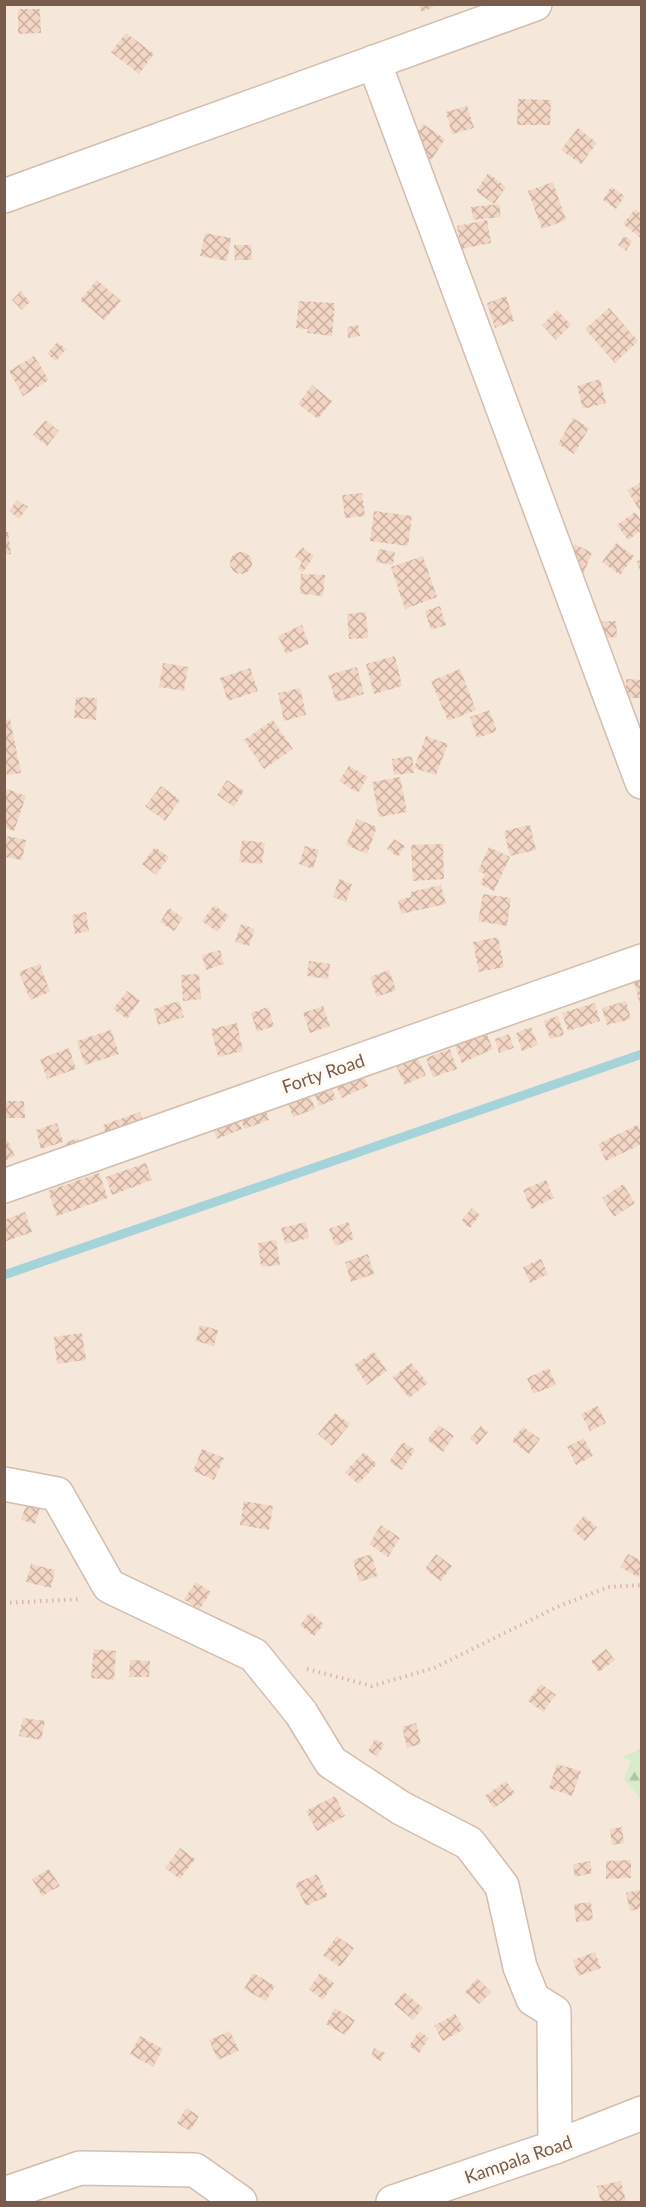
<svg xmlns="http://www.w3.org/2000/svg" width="646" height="2207" font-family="Lato,sans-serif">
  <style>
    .residential { fill: #f5e8da }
    .forest { fill: url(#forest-firs) }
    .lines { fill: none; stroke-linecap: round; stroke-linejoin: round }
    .stream { stroke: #a5d3da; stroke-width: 9 }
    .building { fill: url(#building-cross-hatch) }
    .minor-casing { stroke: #d1beb0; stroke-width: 36 }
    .path { stroke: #d9b8a5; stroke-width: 4; stroke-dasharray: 1.5 4.5; stroke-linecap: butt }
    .minor { stroke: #fff; stroke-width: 33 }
    .labels { text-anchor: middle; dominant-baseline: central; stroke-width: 6; stroke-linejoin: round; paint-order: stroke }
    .street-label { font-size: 18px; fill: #7a5c4d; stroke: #fffaf3 }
  </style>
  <defs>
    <pattern id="forest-firs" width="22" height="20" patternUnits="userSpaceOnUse" patternTransform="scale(1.5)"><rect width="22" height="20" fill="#d8ecc9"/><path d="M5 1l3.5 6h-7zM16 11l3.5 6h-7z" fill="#b4c2a5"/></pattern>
    <pattern id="building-cross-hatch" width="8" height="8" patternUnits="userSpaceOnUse" patternTransform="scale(1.5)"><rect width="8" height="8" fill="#f3d5c3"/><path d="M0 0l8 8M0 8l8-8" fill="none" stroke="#cab0a1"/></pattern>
  </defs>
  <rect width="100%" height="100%" fill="#fdf6ec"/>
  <rect class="residential" x="5" y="5" width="636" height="2197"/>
  <polygon class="forest" points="641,1749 641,1804 638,1796 624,1779 631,1761 622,1757"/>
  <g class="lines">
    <polyline class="stream" points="4,1275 642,1054"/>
  </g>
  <g class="building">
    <polygon points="418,4 439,4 422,12"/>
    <polygon points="18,9 40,9 41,33 18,34"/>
    <polygon points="126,33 154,54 139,74 111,52"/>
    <polygon points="518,99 551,100 550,125 517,125"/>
    <polygon points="467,106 474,128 452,134 446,112"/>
    <polygon points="423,124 445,139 431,160 409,144"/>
    <polygon points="578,128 597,143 581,164 561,150"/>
    <polygon points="488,173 506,187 494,204 476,191"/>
    <polygon points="553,182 566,220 542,229 528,191"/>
    <polygon points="611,187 625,196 616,209 603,200"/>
    <polygon points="499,204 501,217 473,220 471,207"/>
    <polygon points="635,209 642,215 642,239 623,224"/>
    <polygon points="487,220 491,243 461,249 457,226"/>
    <polygon points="205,233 231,238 227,261 200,256"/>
    <polygon points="624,236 632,241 626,251 618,245"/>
    <polygon points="234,245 251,245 252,260 235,260"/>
    <polygon points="97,280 121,301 104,320 80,300"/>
    <polygon points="21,291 30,302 22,310 12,300"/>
    <polygon points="506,296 514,321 495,328 487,303"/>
    <polygon points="299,301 335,303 332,336 307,333 308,329 296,328"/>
    <polygon points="609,308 638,341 615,363 585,329"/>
    <polygon points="557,310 571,325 556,340 542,325"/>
    <polygon points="358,325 360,336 348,338 347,327"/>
    <polygon points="57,342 66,349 56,361 47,354"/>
    <polygon points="34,356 49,380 23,396 9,371"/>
    <polygon points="600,379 606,403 583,409 577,386"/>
    <polygon points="312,385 332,401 318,419 298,404"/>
    <polygon points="573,418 589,428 574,454 558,444"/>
    <polygon points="45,420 59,431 47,446 33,435"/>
    <polygon points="642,482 642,514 627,490"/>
    <polygon points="362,493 365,516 345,518 342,495"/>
    <polygon points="17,500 28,507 19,519 9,511"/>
    <polygon points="374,511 412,516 408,546 370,541"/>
    <polygon points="635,512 642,521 642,530 628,540 617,525"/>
    <polygon points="4,532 8,532 11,554 4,555"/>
    <polygon points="616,543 634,556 620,575 602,562"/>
    <polygon points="575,544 592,553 584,572 566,563"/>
    <polygon points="302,547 314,556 303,572 298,569 302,562 295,557"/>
    <polygon points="379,549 395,552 393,565 376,562"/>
    <circle cx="241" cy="563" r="11"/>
    <polygon points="423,556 437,597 405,609 391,567"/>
    <polygon points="642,560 642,574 641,574 637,561"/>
    <polygon points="301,574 325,575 323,596 300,594"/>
    <polygon points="440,606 446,625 431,630 425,611"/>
    <polygon points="366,612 368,638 349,639 347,614"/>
    <polygon points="616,621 617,637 594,638 593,622"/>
    <polygon points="302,625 309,644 286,654 278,636"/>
    <polygon points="395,656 402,686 374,694 366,664"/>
    <polygon points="163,663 188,667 184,691 159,687"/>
    <polygon points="357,667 364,694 336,702 328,675"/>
    <polygon points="250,668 258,691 228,701 220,678"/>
    <polygon points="460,669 476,710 448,721 431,681"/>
    <polygon points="626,679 642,680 642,698 626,698"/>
    <polygon points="300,688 306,715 284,721 278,693"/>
    <polygon points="76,697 97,698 96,720 74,718"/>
    <polygon points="489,710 497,731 477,738 470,717"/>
    <polygon points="10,719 21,773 7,775 4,763 4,720"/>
    <polygon points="273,720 293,749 264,769 244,740"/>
    <polygon points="426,736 448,744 436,775 414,768"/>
    <polygon points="412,756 414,773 394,775 392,759"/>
    <polygon points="349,766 368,777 358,793 339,781"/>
    <polygon points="400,777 407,812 379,817 372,782"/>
    <polygon points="227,780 244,791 234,807 217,795"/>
    <polygon points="161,786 180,800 165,821 145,806"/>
    <polygon points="4,788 26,796 14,831 4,827"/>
    <polygon points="357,819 377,827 367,854 346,845"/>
    <polygon points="530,825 536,850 510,856 504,831"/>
    <polygon points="7,836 26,840 22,860 4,857"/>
    <polygon points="394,839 405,846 398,857 387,849"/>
    <polygon points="242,840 265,843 262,864 239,862"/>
    <polygon points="443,844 444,879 413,881 411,845"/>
    <polygon points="305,846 319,850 313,869 299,864"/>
    <polygon points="155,847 169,857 156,875 142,864"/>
    <polygon points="489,847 510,857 494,891 480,884 485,874 478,871"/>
    <polygon points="339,879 352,884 346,902 333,897"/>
    <polygon points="441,885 446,904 401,914 398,900 411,897 411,892"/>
    <polygon points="483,894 511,898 507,926 478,921"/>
    <polygon points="214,905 229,916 217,932 202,921"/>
    <polygon points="169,908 183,918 174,931 160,922"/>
    <polygon points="86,912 89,931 75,934 72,915"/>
    <polygon points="241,924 255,929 249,946 235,942"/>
    <polygon points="498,937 504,967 479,972 473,942"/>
    <polygon points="220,950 224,964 206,970 202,955"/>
    <polygon points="309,961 330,964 328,979 307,976"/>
    <polygon points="40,964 50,992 30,1000 19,972"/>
    <polygon points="389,970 396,990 377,997 370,977"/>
    <polygon points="199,974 201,999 183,1001 181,975"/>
    <polygon points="642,980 642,1007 641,1008 634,982"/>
    <polygon points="127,991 140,1000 127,1019 113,1009"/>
    <polygon points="179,1001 184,1017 158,1025 154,1009"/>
    <polygon points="626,1001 631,1019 607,1025 602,1008"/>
    <polygon points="595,1003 600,1021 568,1031 562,1013"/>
    <polygon points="323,1006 330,1026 310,1033 303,1013"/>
    <polygon points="268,1007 274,1026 257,1032 251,1013"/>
    <polygon points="558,1016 564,1035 550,1039 544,1021"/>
    <polygon points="237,1023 243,1051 218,1057 211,1029"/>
    <polygon points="531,1027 538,1045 522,1051 516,1033"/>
    <polygon points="111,1030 119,1054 85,1065 77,1041"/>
    <polygon points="485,1030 493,1049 462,1063 454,1043"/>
    <polygon points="509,1034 514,1048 499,1053 495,1039"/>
    <polygon points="69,1048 76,1069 47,1079 40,1059"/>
    <polygon points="450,1049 457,1069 433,1077 426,1058"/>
    <polygon points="415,1053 426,1075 405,1085 395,1063"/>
    <polygon points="362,1072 368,1086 342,1098 335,1084"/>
    <polygon points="329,1080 336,1099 319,1106 312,1087"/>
    <polygon points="309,1092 315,1109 293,1117 287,1100"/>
    <polygon points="4,1101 24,1101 25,1118 4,1118"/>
    <polygon points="264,1105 269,1120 244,1129 239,1114"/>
    <polygon points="140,1112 145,1125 109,1144 103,1125"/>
    <polygon points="235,1114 242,1129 217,1139 211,1124"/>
    <polygon points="57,1123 63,1142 41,1149 36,1130"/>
    <polygon points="637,1125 642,1133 642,1144 606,1161 598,1144"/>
    <polygon points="4,1134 15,1156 4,1161"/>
    <polygon points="78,1138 82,1149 68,1153 65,1143"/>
    <polygon points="146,1163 152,1180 112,1195 106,1177"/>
    <polygon points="99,1173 108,1198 57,1216 48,1191"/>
    <polygon points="546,1180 554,1198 531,1209 523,1190"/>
    <polygon points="623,1184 635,1203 614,1217 602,1198"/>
    <polygon points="472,1208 480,1215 470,1228 461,1221"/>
    <polygon points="25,1212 32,1232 4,1242 4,1220"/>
    <polygon points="306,1222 309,1238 285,1244 281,1228"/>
    <polygon points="348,1222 354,1239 335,1246 329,1229"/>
    <polygon points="276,1240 280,1265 261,1267 258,1243"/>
    <polygon points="368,1254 374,1274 351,1282 345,1262"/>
    <polygon points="541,1259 548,1274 530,1283 523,1267"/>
    <polygon points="200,1325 218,1330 214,1346 196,1341"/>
    <polygon points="82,1333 86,1360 57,1364 54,1337"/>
    <polygon points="374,1352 387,1371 367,1385 354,1365"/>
    <polygon points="411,1363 428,1383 409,1398 393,1377"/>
    <polygon points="549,1368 556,1385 533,1394 527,1378"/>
    <polygon points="598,1406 606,1423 590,1431 581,1414"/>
    <polygon points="335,1413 350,1424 332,1446 318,1434"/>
    <polygon points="439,1425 454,1436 443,1452 427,1440"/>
    <polygon points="481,1426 488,1432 477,1445 470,1439"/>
    <polygon points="523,1427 540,1439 529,1454 512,1441"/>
    <polygon points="584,1438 593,1456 576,1465 567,1447"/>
    <polygon points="403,1442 415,1450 402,1470 389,1462"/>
    <polygon points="202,1449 224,1458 214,1480 193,1471"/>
    <polygon points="364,1452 377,1464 358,1484 345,1472"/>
    <polygon points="244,1501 273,1506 269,1530 240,1525"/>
    <polygon points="27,1502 41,1506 35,1524 21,1520"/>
    <polygon points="584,1516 597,1527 585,1541 572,1530"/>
    <polygon points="381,1525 400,1538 388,1557 369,1544"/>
    <polygon points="371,1554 378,1576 359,1582 353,1560"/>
    <polygon points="436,1554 452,1566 441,1581 425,1569"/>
    <polygon points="628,1554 642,1561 642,1570 638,1577 620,1567"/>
    <polygon points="31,1564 55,1570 51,1588 26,1582"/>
    <polygon points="196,1582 211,1592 199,1610 184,1599"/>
    <polygon points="310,1612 324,1624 314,1636 300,1625"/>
    <polygon points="94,1649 116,1651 114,1680 91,1678"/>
    <polygon points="606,1649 615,1660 599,1672 591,1661"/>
    <polygon points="130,1660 150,1661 149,1677 129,1677"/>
    <polygon points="541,1684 556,1695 543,1712 528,1701"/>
    <polygon points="23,1718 45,1721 41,1740 19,1736"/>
    <polygon points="416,1723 421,1744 407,1748 402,1727"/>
    <polygon points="375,1739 385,1744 377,1756 368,1751"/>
    <polygon points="557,1764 581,1771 572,1796 549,1788"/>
    <polygon points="506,1781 515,1793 494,1808 485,1796"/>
    <polygon points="335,1796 345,1816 317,1831 306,1811"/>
    <polygon points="622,1827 624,1843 612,1845 610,1829"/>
    <polygon points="180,1848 195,1859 180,1879 165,1868"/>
    <polygon points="631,1860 631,1878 606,1879 606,1861"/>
    <polygon points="590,1861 592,1873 575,1877 573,1864"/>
    <polygon points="49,1869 60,1886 42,1896 32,1879"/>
    <polygon points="317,1874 328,1896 306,1906 295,1884"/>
    <polygon points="642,1889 642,1908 630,1911 626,1893"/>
    <polygon points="591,1902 593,1920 576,1922 574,1904"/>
    <polygon points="337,1936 354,1948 340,1967 323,1955"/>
    <polygon points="595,1952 601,1968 578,1976 573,1960"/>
    <polygon points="253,1973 275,1986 266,2001 244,1989"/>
    <polygon points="320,1973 334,1983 323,2000 309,1989"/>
    <polygon points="477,1978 491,1992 479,2004 465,1992"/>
    <polygon points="404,1992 423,2008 413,2020 394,2004"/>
    <polygon points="335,2008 355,2020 345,2035 326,2024"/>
    <polygon points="455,2014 464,2029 443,2041 434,2026"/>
    <polygon points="230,2031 239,2051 218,2060 209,2040"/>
    <polygon points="419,2031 429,2038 419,2053 409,2046"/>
    <polygon points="140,2036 163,2049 153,2067 130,2054"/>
    <polygon points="374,2048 385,2053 381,2061 371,2056"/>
    <polygon points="186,2108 199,2116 190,2131 177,2123"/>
    <polygon points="621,2181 626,2202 601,2202 597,2186"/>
  </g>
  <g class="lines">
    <g class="minor-casing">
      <g id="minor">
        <polyline points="374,62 642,782"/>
        <polyline points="4,196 535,4"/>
        <polyline points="4,1186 642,961"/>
        <polyline points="4,1484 57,1494 109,1586 254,1655 301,1713 331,1762 401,1808 469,1843 502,1886 520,1967 533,1999 554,2012 555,2147"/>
        <polyline points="4,2194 80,2168 195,2170 240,2202"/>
        <polyline points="393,2202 555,2147 642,2113"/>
      </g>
    </g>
    <g class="path">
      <polyline points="4,1603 81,1599"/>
      <polyline points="307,1669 372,1686 434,1668 557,1607 608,1587 642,1585"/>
    </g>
    <use href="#minor" class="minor"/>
  </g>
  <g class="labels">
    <g class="street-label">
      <text transform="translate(323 1073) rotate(-19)">Forty Road</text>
      <text transform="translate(518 2159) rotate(-19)">Kampala Road</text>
    </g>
  </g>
  <rect width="646" height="2207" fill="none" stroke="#7a5c4d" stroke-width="12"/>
</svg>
